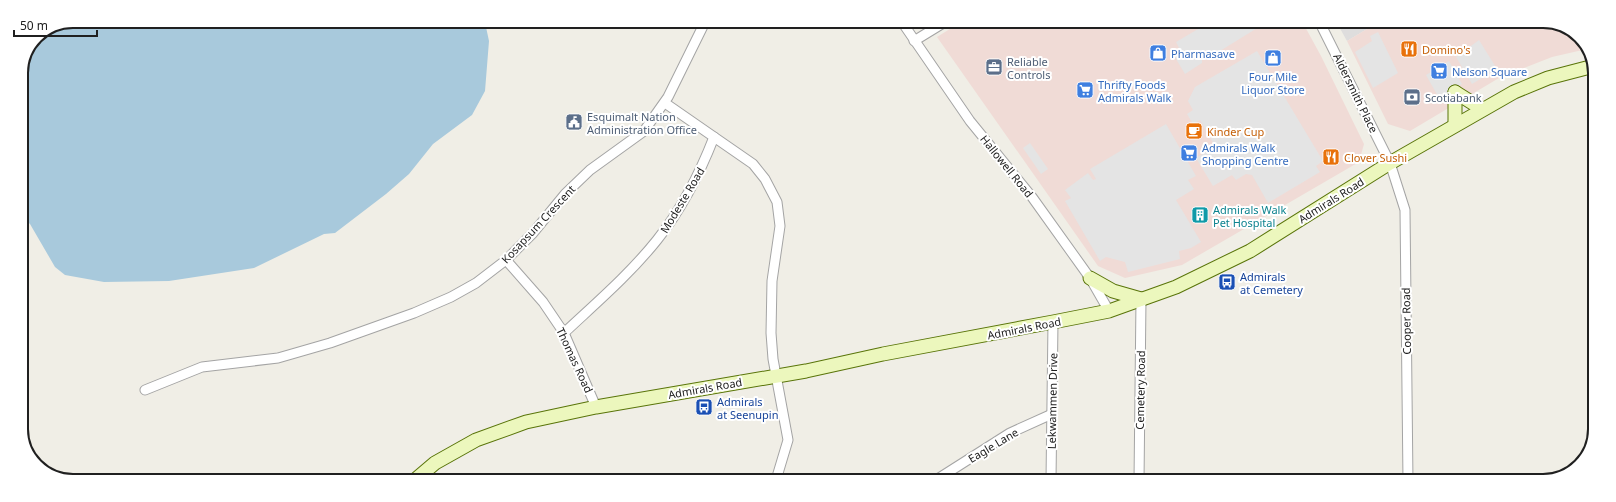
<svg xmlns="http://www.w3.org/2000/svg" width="1616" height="502" font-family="'Noto Sans',sans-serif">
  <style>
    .residential { fill: #dedddd }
    .commercial { fill: #f0dbd6 }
    .parking { fill: #e4e4e4 }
    .water { fill: #a8c9dc }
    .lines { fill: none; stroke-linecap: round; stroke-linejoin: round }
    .street-casing { stroke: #a4a4a4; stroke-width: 11 }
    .secondary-casing { stroke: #597409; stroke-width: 15 }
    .street { stroke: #fff; stroke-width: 9 }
    .secondary { stroke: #ecf7bd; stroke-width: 13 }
    .labels { text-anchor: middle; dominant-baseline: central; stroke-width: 4; stroke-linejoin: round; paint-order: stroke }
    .food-label { font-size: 11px; fill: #c56008; stroke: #fff; text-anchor: start }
    .shop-label { font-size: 11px; fill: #366cbe; stroke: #fff; text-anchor: start }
    .service-label { font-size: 11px; fill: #4e5e75; stroke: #fff; text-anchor: start }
    .street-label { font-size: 11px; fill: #202020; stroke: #fff }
    .culture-label { font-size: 11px; fill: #0d838f; stroke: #fff; text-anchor: start }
    .transit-label { font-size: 11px; fill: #164399; stroke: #fff; text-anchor: start }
    .rim { fill: none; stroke: #202020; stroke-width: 2 }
  </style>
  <rect width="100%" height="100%" fill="#f0eee6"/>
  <polygon class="residential" points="1337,23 1377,23 1347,41"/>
  <g class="commercial">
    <polygon points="961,22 1303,23 1321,56 1364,144 1359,162 1182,265 1125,278 1098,266 937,37"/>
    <polygon points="1377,23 1557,23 1584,41 1587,49 1552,57 1499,78 1410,131 1388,124 1347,41"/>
  </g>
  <g class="parking">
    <polygon points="1210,22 1267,22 1207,59 1202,52 1202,63 1185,74 1173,54 1180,50 1176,42"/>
    <polygon points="1378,32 1398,73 1373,88 1355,52 1372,41 1370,36"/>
    <polygon points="1479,40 1497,69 1472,84 1456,57"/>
    <polygon points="1257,51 1323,161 1316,166 1320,172 1268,203 1252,175 1246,174 1236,180 1232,175 1213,186 1196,158 1215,146 1200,120 1193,124 1187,114 1193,110 1188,101 1195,87"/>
    <polygon points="1449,61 1462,84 1439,98 1426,75"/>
    <polygon points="1166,124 1196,176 1188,180 1194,189 1176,200 1201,242 1191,248 1179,251 1180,259 1128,272 1125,262 1106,257 1100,261 1065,201 1071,198 1065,190 1088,173 1093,180 1096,179 1090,169"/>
    <polygon points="1030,143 1048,169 1041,174 1023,148"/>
  </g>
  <polygon class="water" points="73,21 482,22 486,27 489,41 485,91 472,115 433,144 409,174 386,194 335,233 324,234 254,268 169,281 104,282 65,275 55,267 30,224 21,216 21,72 36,36"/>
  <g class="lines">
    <g class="street-casing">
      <g id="street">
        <polyline points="902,22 970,121 1032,197 1090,278 1109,311"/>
        <polyline points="1320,23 1390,163 1405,210 1408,481"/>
        <polyline points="914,41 945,22"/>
        <polyline points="714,137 753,164 765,179 777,202 780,226 772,281 771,333 773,359 788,440 776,480"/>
        <polyline points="506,260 543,302 564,333 596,407"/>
        <path d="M564,333C596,303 629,275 657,240C681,210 700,173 714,137L665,103"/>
        <polyline points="145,390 202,367 278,358 330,343 414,313 451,297 476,283 506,260 533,233 565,194 590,170 644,131 668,97 705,22"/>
        <polyline points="936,480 1010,433 1052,414"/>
        <polyline points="1051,480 1053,322"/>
        <polyline points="1139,481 1141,299"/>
      </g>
    </g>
    <g class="secondary-casing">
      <g id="secondary">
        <polyline points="1455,92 1455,125"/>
        <polyline points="1455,92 1482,109"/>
        <polyline points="1090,278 1113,291 1141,299"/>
        <polyline points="415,480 435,463 476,440 526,422 596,407 806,371 883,354 1053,322 1109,311 1176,287 1250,251 1390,163 1514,92 1548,78 1594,66"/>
      </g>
    </g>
    <use href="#street" class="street"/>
    <use href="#secondary" class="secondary"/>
  </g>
  <defs>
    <g id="restaurant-square" transform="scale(0.9)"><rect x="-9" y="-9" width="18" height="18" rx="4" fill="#e8710a" stroke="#fff"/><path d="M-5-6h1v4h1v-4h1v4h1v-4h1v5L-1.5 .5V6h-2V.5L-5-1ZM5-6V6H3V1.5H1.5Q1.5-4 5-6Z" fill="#fff"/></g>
    <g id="shop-square" transform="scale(0.9)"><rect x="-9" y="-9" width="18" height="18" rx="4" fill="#3f7fe0" stroke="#fff"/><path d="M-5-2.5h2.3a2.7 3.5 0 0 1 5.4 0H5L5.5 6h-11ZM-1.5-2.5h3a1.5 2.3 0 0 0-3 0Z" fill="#fff"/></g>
    <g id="office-square" transform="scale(0.9)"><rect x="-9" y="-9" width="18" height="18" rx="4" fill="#5c6f8a" stroke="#fff"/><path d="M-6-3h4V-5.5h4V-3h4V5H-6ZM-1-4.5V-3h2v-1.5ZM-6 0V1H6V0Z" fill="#fff"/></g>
    <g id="supermarket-square" transform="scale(0.9)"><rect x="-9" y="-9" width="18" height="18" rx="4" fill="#3f7fe0" stroke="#fff"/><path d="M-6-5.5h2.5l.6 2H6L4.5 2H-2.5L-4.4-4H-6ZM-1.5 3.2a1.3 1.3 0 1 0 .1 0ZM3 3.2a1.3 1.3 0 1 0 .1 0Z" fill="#fff"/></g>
    <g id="bank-square" transform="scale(0.9)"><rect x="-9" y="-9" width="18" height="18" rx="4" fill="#5c6f8a" stroke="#fff"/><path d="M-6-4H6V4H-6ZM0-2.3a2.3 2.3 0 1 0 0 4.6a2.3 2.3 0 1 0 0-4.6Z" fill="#fff"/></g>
    <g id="civic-square" transform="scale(0.9)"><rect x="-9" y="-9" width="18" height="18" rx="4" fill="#5c6f8a" stroke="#fff"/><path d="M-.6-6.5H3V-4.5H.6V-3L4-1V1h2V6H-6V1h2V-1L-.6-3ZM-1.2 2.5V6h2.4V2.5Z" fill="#fff"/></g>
    <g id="cafe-square" transform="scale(0.9)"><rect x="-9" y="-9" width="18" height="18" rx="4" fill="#e8710a" stroke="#fff"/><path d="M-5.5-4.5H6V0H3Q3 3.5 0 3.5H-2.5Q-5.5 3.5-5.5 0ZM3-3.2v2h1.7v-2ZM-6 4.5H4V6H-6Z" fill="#fff"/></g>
    <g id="building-square" transform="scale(0.9)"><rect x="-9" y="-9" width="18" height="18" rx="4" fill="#0f9aa8" stroke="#fff"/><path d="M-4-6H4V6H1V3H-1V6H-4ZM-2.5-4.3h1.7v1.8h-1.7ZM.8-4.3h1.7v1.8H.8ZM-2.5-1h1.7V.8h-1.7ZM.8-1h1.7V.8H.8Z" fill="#fff"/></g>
    <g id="bus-square" transform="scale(0.9)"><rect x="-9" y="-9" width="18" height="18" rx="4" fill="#1a4fb4" stroke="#fff"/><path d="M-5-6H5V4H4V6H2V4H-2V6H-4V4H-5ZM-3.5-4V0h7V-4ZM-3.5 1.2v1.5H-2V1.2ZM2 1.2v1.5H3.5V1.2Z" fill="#fff"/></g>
  </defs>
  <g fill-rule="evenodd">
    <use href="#restaurant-square" x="1409" y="49"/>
    <use href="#shop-square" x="1158" y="53"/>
    <use href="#shop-square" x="1273" y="58"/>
    <use href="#office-square" x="994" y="67"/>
    <use href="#supermarket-square" x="1439" y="71"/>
    <use href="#supermarket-square" x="1085" y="90"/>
    <use href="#bank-square" x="1412" y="97"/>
    <use href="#civic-square" x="574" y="122"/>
    <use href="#cafe-square" x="1194" y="131"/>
    <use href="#supermarket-square" x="1189" y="153"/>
    <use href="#restaurant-square" x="1331" y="157"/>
    <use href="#building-square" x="1200" y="215"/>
    <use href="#bus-square" x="1227" y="282"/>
    <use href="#bus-square" x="704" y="407"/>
  </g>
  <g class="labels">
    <g class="food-label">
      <text x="1422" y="49">Domino's</text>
      <text x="1207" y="131">Kinder Cup</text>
      <text x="1344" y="157">Clover Sushi</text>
    </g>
    <g class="shop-label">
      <text x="1171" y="53">Pharmasave</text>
      <text x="1452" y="71">Nelson Square</text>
      <text x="1273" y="76" text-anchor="middle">Four Mile<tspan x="1273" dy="13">Liquor Store</tspan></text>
      <text x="1098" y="84">Thrifty Foods<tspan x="1098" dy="13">Admirals Walk</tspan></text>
      <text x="1202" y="147">Admirals Walk<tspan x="1202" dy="13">Shopping Centre</tspan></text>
    </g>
    <g class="service-label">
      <text x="1007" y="61">Reliable<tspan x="1007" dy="13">Controls</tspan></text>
      <text x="1425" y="97">Scotiabank</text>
      <text x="587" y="116">Esquimalt Nation<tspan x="587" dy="13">Administration Office</tspan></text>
    </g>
    <g class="street-label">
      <text transform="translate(1356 93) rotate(64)">Aldersmith Place</text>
      <text transform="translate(1007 166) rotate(51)">Hallowell Road</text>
      <text transform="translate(682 200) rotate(-59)">Modeste Road</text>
      <text transform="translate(1331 200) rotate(-32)">Admirals Road</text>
      <text transform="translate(538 224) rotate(-47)">Kosapsum Crescent</text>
      <text transform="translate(1406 321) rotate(-91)">Cooper Road</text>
      <text transform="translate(1024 328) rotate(-11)">Admirals Road</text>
      <text transform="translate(575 360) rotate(65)">Thomas Road</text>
      <text transform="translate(705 388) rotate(-10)">Admirals Road</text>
      <text transform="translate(1140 390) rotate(-89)">Cemetery Road</text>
      <text transform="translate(1052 401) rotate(-89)">Lekwammen Drive</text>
      <text transform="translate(993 445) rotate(-31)">Eagle Lane</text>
    </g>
    <g class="culture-label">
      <text x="1213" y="209">Admirals Walk<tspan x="1213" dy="13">Pet Hospital</tspan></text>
    </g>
    <g class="transit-label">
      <text x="1240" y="276">Admirals<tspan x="1240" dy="13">at Cemetery</tspan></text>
      <text x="717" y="401">Admirals<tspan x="717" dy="13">at Seenupin</tspan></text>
    </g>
  </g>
  <path d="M0 0H1616V502H0ZM73 28H1543A45 45 0 0 1 1588 73V429A45 45 0 0 1 1543 474H73A45 45 0 0 1 28 429V73A45 45 0 0 1 73 28Z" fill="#fff" fill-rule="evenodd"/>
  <path class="rim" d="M73 28H1543A45 45 0 0 1 1588 73V429A45 45 0 0 1 1543 474H73A45 45 0 0 1 28 429V73A45 45 0 0 1 73 28Z"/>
  <path d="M14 30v6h83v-6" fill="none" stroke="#202020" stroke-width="2"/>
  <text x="20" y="30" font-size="12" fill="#202020" stroke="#ffffff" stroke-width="3" paint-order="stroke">50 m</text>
</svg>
